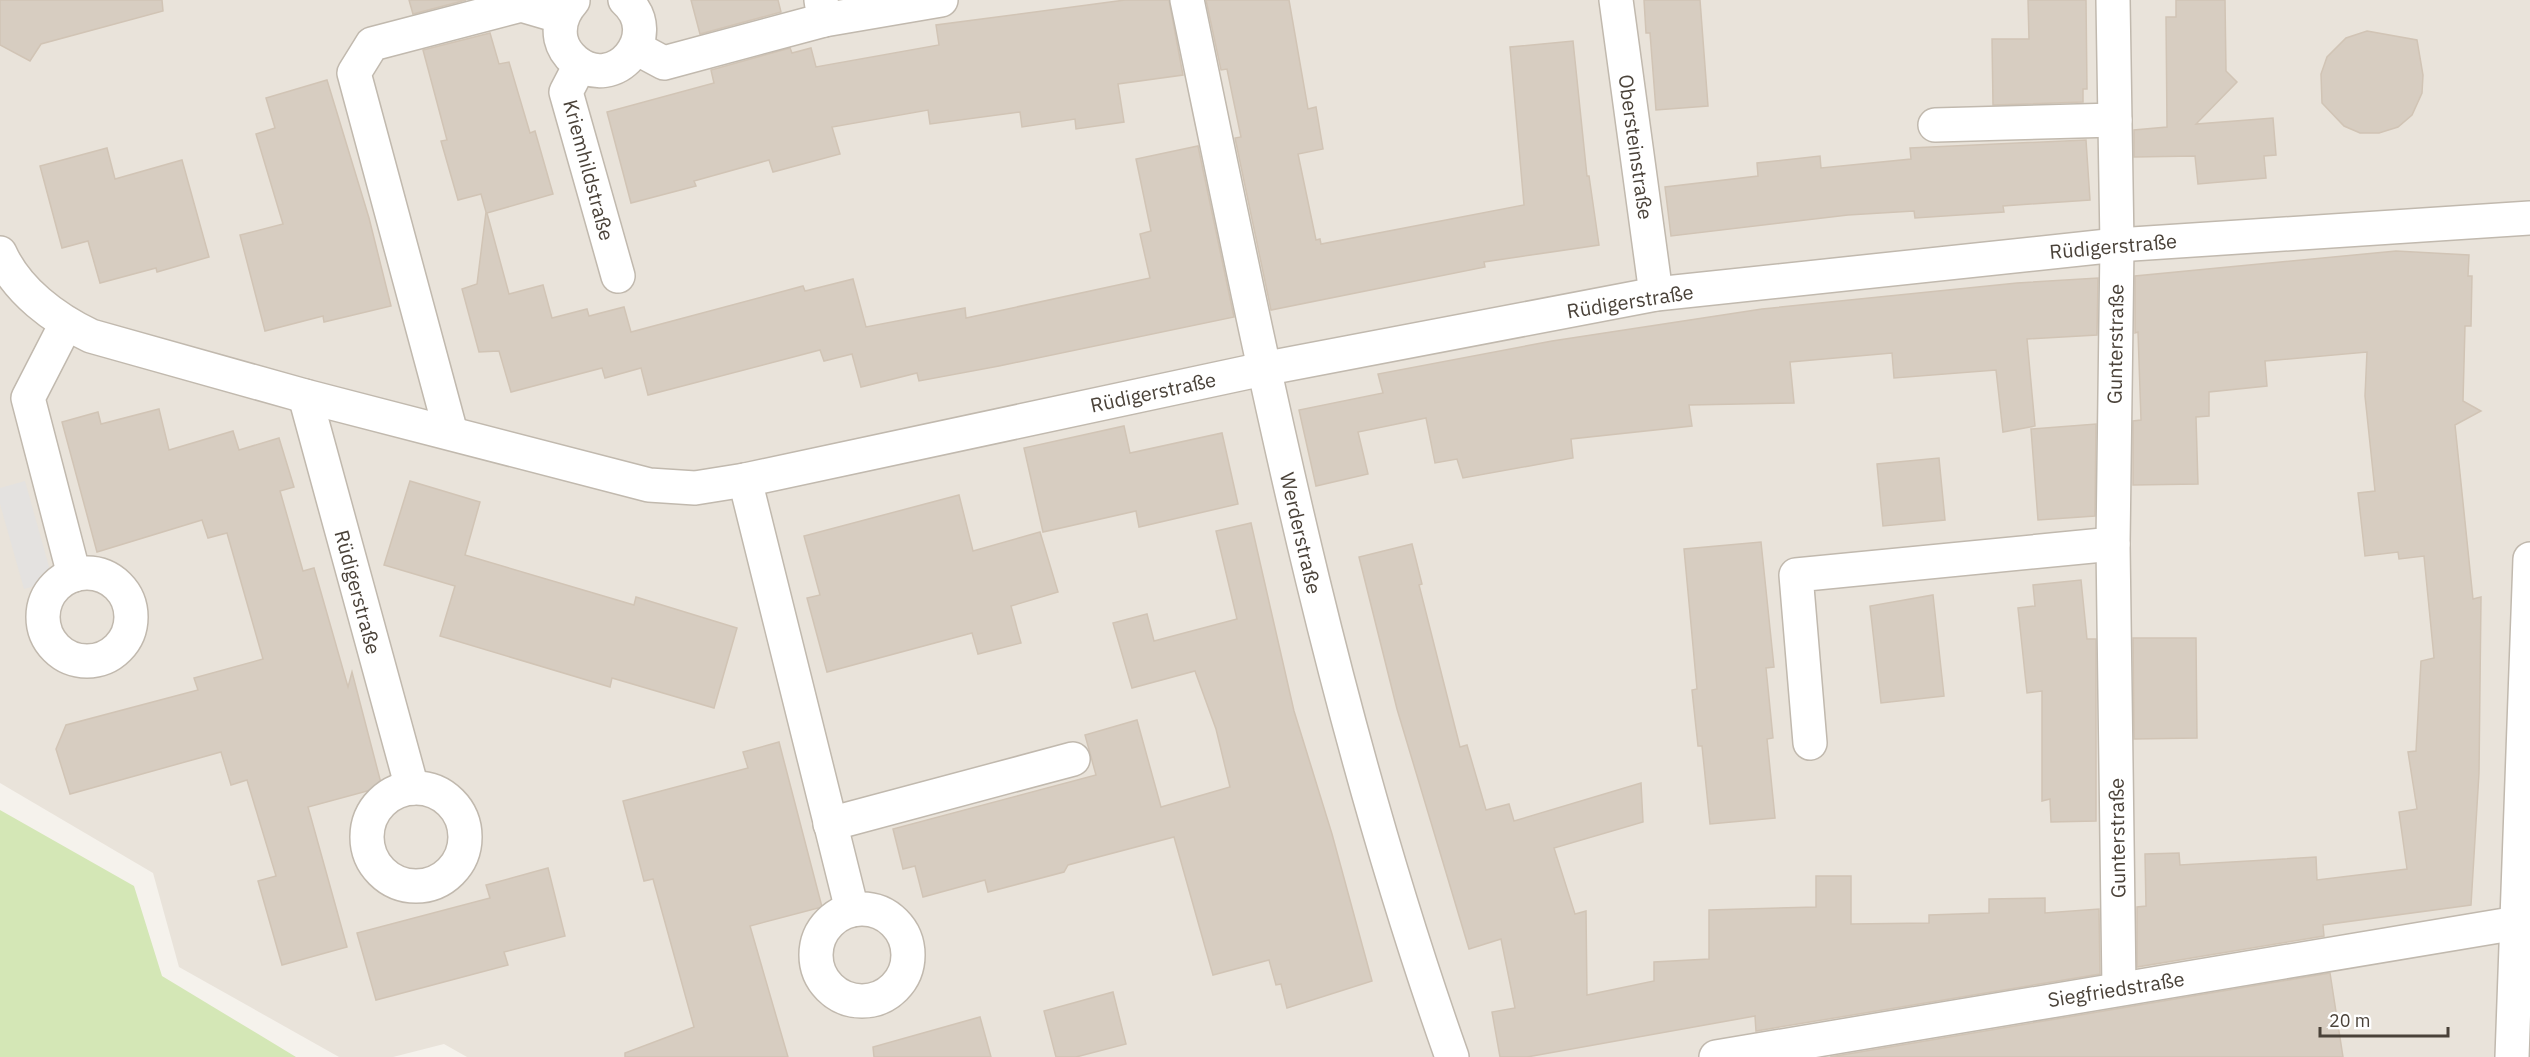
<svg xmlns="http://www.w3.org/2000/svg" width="2530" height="1057" font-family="'IBM Plex Sans',sans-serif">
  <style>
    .residential { fill: #e9e3da }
    .green { fill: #d4e7b6 }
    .parking { fill: #e4e2e0 }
    .building { fill: #d7cdc1; stroke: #d1c4b5; stroke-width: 1.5 }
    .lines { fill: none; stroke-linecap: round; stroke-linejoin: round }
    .minor-casing { stroke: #c1b9ae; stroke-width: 36 }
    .minor { stroke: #fff; stroke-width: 33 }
    .labels { text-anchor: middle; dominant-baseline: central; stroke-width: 4.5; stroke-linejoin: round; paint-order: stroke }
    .street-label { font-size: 20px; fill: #4a4239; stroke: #fff }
  </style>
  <rect width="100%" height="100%" fill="#f5f2ec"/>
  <polygon class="residential" points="0,0 2530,0 2530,1057 467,1057 444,1044 393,1057 339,1057 179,967 153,873 0,783"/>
  <polygon class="green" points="0,810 134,886 162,976 296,1057 0,1057"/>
  <polygon class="parking" points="25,481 53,581 24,589 0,504 0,488"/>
  <g class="building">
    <polygon points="0,0 162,0 163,11 41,44 30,61 0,45"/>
    <polygon points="409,0 466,0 413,14"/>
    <polygon points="691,0 778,0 781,12 700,34"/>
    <polygon points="1125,0 1169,0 1183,75 1118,84 1124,122 1076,129 1075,119 1022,127 1020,112 930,124 928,110 832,127 840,154 773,172 769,160 694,181 696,186 631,203 607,112 714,83 711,70 790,48 792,53 811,48 816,67 939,45 936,25"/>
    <polygon points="1206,0 1289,0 1308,109 1316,107 1323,149 1298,154 1316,240 1320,239 1321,244 1524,205 1510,47 1573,41 1587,176 1589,176 1599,245 1484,262 1485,267 1271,310 1235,138 1241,137 1227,69 1221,70"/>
    <polygon points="1644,0 1700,0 1708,106 1656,110 1650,33 1646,33"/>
    <polygon points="2028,0 2086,0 2087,89 2083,89 2083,102 1993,105 1992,39 2029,39"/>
    <polygon points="2176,0 2225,0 2226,71 2237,82 2196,124 2273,118 2276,155 2264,156 2266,178 2198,184 2195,156 2134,157 2134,130 2167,127 2166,17 2176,17"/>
    <polygon points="2367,31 2417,40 2423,75 2422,93 2412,115 2398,127 2379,133 2360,133 2344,126 2322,103 2321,74 2327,57 2346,38"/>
    <polygon points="490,33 499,64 509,62 530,133 535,131 553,194 487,213 509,294 543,285 552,318 587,309 589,316 624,307 631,332 803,286 805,291 853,279 866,327 965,308 966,318 1150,278 1140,234 1151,231 1136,159 1198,146 1234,317 999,366 919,381 917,373 861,387 852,354 824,361 820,350 648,395 641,368 605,378 602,368 511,392 499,351 479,352 462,289 477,284 486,212 481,194 458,200 441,141 447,140 423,50"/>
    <polygon points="327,80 369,218 391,306 324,322 323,316 265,331 240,235 283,224 256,134 275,128 266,98"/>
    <polygon points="2086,140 2090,200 2003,206 2004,212 1915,218 1914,211 1848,215 1671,236 1665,187 1758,176 1757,163 1820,156 1821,168 1911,159 1910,148"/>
    <polygon points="107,148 115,179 182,160 209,257 157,272 156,268 100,283 88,241 62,248 40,166"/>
    <polygon points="2396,251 2469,255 2468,276 2472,276 2471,326 2465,326 2463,401 2481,411 2455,425 2473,599 2481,597 2479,773 2471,905 2323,925 2324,936 2137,967 2137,907 2146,906 2145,854 2179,853 2180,865 2316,857 2317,880 2407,869 2399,812 2417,809 2408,752 2416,751 2421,661 2434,658 2424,556 2399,559 2398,552 2365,556 2358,493 2375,491 2365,396 2367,352 2265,361 2267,386 2209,392 2209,416 2196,417 2198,484 2133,485 2133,421 2141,420 2138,332 2135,333 2135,276"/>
    <polygon points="2098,278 2097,335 2027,339 2035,426 2003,432 1996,370 1894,378 1892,353 1790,362 1794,403 1689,405 1692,426 1571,439 1573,458 1463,478 1457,459 1435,463 1426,418 1358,432 1368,474 1316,486 1299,410 1383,393 1378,374 1552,341 1762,309 2017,283"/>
    <polygon points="159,409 169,450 233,431 239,450 279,438 294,487 280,491 303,571 314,568 348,687 352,672 382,787 308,807 347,947 282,965 258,881 276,876 247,780 231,785 221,752 70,794 56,749 66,725 198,690 194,678 263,659 227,533 208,538 202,520 97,552 62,422 98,412 101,424"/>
    <polygon points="2096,424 2095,516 2038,520 2031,429"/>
    <polygon points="1124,426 1130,453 1222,433 1238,504 1139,527 1136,511 1043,532 1024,448"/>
    <polygon points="1939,458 1945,520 1883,526 1877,464"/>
    <polygon points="410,481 480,502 465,555 634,605 636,597 737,628 714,708 612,678 610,687 440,636 455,586 384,565"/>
    <polygon points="959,495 973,551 1040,532 1058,592 1011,606 1021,643 978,654 972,633 827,672 807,598 820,595 804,536"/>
    <polygon points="1251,523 1294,711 1332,834 1372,981 1287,1008 1281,984 1276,985 1269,960 1213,975 1174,837 1068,865 1064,872 988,892 985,880 923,897 915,866 903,869 893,829 1096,775 1085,735 1137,720 1161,807 1230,787 1216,729 1195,671 1132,688 1113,623 1147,614 1154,641 1237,619 1216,531"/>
    <polygon points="1761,542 1774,667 1766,668 1773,738 1767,739 1775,818 1710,824 1702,746 1698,746 1692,690 1697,689 1684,549"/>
    <polygon points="1412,544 1422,584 1419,585 1460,747 1467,745 1486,810 1509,804 1514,821 1641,783 1643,822 1554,848 1575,914 1586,911 1587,995 1654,981 1654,962 1709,959 1709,910 1816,907 1816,876 1851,876 1851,924 1929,923 1929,915 1989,913 1989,899 2045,898 2045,913 2099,909 2100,974 1756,1031 1755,1016 1527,1057 1500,1057 1492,1012 1515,1008 1501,939 1469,949 1397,709 1359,557"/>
    <polygon points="2081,580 2087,639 2096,639 2096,821 2051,822 2050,799 2042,801 2042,691 2027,693 2018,608 2035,606 2033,585"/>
    <polygon points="1933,595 1944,696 1881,703 1870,606"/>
    <polygon points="2133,638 2196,638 2197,738 2134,739"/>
    <polygon points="779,742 822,907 750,926 788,1057 625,1057 625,1053 694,1027 653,879 644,881 623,801 748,768 743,752"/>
    <polygon points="548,868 565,936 504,952 508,965 376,1000 357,933 490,898 486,885"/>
    <polygon points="2330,973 2343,1057 1830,1057"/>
    <polygon points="1113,992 1126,1044 1076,1057 1056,1057 1044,1011"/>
    <polygon points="980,1017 991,1057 874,1057 873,1047"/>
  </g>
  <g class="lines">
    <g class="minor-casing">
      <g id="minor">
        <path d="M1187,0C1261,356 1330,714 1452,1057"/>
        <polyline points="1616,0 1656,294"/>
        <polyline points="2113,0 2117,245 2113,544 2119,988"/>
        <path d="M573,1C563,12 558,24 561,39C563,48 568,55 575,61C614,94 665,35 625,0"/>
        <polyline points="824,20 941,0"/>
        <polyline points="636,48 664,63 824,20 821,0"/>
        <polyline points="580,65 566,92 618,276"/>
        <polyline points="1935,125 2115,120"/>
        <path d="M0,253C17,291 55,319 91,336L305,396L649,485L695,488L745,480L1263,369L1656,294L2117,245L2530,218"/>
        <polyline points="66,324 28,398 74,575"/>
        <polyline points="305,396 412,788"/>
        <polyline points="451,433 354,73 372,44 521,5 562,17"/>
        <polyline points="745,480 852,910"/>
        <circle cx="87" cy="617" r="44"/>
        <polyline points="1810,743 1796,575 2113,544"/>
        <circle cx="416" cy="837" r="49"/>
        <polyline points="830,824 1073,759"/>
        <circle cx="862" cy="955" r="46"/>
        <polyline points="1716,1057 2517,923"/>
        <polyline points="2512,1057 2530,559"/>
      </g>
    </g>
    <use href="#minor" class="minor"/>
  </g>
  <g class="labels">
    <g class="street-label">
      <text transform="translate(1636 147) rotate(82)">Obersteinstraße</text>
      <text transform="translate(589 170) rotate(75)">Kriemhildstraße</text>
      <text transform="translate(2113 246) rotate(-5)">Rüdigerstraße</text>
      <text transform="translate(1630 301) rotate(-9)">Rüdigerstraße</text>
      <text transform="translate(2115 344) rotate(-89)">Gunterstraße</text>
      <text transform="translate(1153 392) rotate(-12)">Rüdigerstraße</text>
      <text transform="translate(1301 533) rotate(77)">Werderstraße</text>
      <text transform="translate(358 592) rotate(75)">Rüdigerstraße</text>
      <text transform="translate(2117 838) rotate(-91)">Gunterstraße</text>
      <text transform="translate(2116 989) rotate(-9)">Siegfriedstraße</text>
    </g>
  </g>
  <path d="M2320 1027v9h128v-9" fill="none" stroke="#4a4239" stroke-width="3"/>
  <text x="2329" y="1027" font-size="18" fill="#4a4239" stroke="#ffffff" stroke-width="4.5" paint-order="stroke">20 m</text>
</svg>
